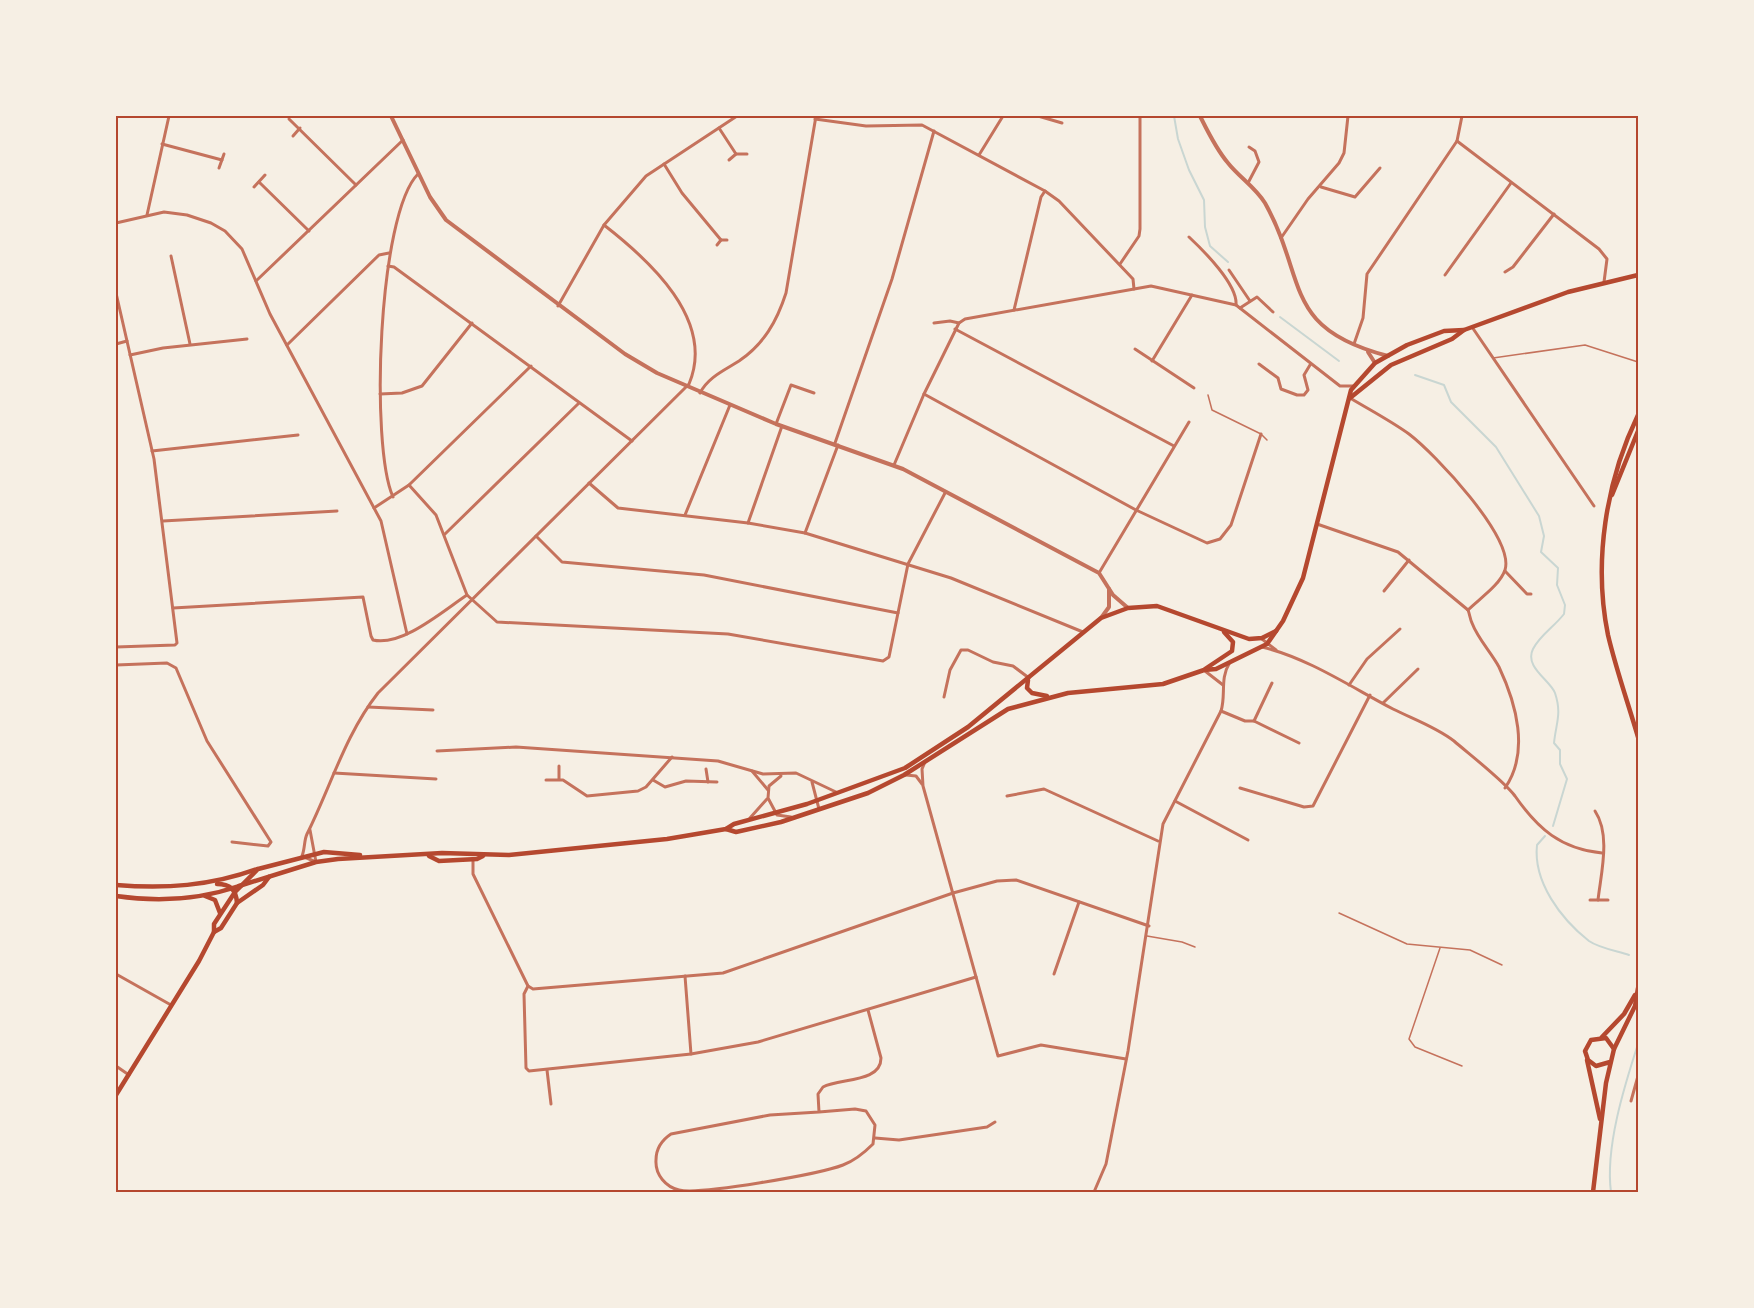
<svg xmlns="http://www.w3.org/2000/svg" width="1754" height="1308" font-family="'IBM Plex Serif',serif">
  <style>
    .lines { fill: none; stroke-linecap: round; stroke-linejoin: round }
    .stream { stroke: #c9d6d2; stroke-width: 2 }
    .service { stroke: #c5725c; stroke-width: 1.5 }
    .minor { stroke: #c5725c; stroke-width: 3 }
    .tertiary { stroke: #c5725c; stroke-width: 4 }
    .primary { stroke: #b5482f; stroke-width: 4.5 }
    .trunk { stroke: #b5482f; stroke-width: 4.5 }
    .neatline { fill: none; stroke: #b5482f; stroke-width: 2 }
  </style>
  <rect width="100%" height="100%" fill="#f6efe4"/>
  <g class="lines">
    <g class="stream">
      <polyline points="1174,116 1178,139 1189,170 1204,200 1205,227 1210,246 1228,262"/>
      <polyline points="1280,317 1339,361"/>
      <path d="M1415,375L1444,385L1451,402L1496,447L1539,516L1544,536L1541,552L1558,568L1557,585L1565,605L1564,614C1554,627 1540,635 1533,649C1524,667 1550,680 1555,693C1562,714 1556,723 1554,743L1560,750V764L1567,779L1553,826"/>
      <path d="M1545,836L1537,845C1533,882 1561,919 1589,941C1599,948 1617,951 1629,955"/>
      <path d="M1611,1192C1605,1148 1624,1087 1638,1044"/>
    </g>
    <g class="service">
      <polyline points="1493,358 1585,345 1638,362"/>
      <polyline points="1208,395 1212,410 1261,434 1267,440"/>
      <polyline points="1339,913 1407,944 1470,950 1502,965"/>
      <polyline points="1147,936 1182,942 1195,947"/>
      <polyline points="1440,948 1409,1039 1415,1047 1462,1066"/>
    </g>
    <g class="minor">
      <polyline points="1038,116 1062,123"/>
      <polyline points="289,119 356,185"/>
      <polyline points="815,119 866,126 922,125 1045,191 1059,201 1133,279 1134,289"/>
      <polyline points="719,128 736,154"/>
      <polyline points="293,136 300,128"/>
      <polyline points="1457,141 1599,249 1607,259 1604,282"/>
      <polyline points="162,144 222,160"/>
      <polyline points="979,155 1003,116"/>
      <polyline points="729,160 736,154 747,154"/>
      <polyline points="664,164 682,193 721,240"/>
      <polyline points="219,168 224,154"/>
      <polyline points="259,182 309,231"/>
      <polyline points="1248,183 1259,162 1255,151 1249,147"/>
      <polyline points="254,187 265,175"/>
      <polyline points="1321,187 1355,197 1380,168"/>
      <polyline points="147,215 169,116"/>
      <polyline points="116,223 164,212 187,215 211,223 225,231 242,249 270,314 381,521 407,634"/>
      <polyline points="604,225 646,176 737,116"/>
      <path d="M1189,237C1204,251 1238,285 1236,305"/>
      <polyline points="1281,238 1308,199 1339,163 1344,153 1348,116"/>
      <polyline points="717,245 721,240 727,240"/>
      <polyline points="171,256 190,344"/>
      <polyline points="1120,264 1139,236 1140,229 1140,116"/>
      <polyline points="388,266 394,267 632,441"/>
      <polyline points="1229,270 1250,301"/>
      <polyline points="1505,272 1513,267 1554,214"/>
      <polyline points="1445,275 1511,183"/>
      <polyline points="256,281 403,140"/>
      <polyline points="116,293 154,459 177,643 175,645 116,647"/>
      <polyline points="1240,308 1257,297 1273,312"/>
      <polyline points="1014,310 1041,197 1045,191"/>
      <polyline points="934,323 950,321 959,323 965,319 1151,286 1236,305 1340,386 1353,386"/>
      <polyline points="1472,327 1594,506"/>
      <polyline points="955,329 1174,446"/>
      <polyline points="116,344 127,341"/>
      <polyline points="1354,344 1363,318 1367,274 1457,141 1462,116"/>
      <polyline points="287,345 379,255 389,253"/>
      <polyline points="1135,349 1194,388"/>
      <polyline points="130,355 163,348 247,339"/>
      <polyline points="1152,361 1192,295"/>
      <polyline points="1259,364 1278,378 1281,389 1297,395 1304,395 1308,390 1304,375 1310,365"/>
      <path d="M700,393C708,377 725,370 739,361C764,344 777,321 786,293L816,116"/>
      <polyline points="380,394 402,393 422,386 472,323"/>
      <polyline points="924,394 1136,510 1207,543 1220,539 1231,525 1261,434"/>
      <path d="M1350,398C1370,410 1391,421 1409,434C1434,453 1515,538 1505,570C1500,585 1479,599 1468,610"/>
      <polyline points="776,424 791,385 814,393"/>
      <polyline points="835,443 892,279 934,131"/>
      <polyline points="152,451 298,435"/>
      <polyline points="894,465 924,394 959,323"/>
      <polyline points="589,483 618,508 748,523 805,533 951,578 1083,632"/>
      <polyline points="409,485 436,515 467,595 497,622 728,634 883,661 889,657 908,564 945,493"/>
      <path d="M393,497C370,446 378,214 418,174"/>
      <polyline points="374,508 409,485 531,366"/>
      <polyline points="685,515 730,405"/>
      <polyline points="163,521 337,511"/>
      <polyline points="748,523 782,426"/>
      <polyline points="1317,524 1398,552 1468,610"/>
      <polyline points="805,533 838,445"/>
      <polyline points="445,534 579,403"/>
      <polyline points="536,536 562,562 704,575 898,613"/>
      <polyline points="1505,571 1527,594 1531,594"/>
      <polyline points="1099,573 1189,422"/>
      <polyline points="1384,591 1409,560"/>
      <path d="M173,608L363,597L371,636L373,640C402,647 444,610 467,595"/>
      <path d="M1468,610C1470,615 1470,619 1472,623C1478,639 1491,652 1499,667C1516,703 1530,752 1505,788"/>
      <polyline points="1262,639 1276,650"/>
      <path d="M1262,647C1308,658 1351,687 1393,709C1413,719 1436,727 1454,741C1469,754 1504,781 1515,796C1538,829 1561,849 1602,853"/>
      <polyline points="116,665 167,663 176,668 207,741 271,842 268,846 232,842"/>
      <polyline points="1205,671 1223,685"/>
      <polyline points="1349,685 1367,659 1400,629"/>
      <polyline points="944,697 950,670 961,650 968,650 993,662 1013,666 1029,678"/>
      <polyline points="1383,703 1418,669"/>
      <polyline points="368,707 433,710"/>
      <polyline points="1221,711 1245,721 1254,721 1299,743"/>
      <polyline points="1254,721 1272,683"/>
      <polyline points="437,751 516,747 718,761 763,774 796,773 836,792"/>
      <polyline points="925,762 922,769 923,786 998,1056 1041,1045 1126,1059"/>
      <polyline points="559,766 559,779"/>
      <polyline points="706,769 708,782"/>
      <polyline points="752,771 768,790"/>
      <polyline points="334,773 436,779"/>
      <polyline points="906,775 916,776 922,784"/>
      <polyline points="781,776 769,786 768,798 777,815 791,817"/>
      <polyline points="546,780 563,780 587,796 638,791 646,787 672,757"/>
      <polyline points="653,780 665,787 686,781 717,782"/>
      <polyline points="812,782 819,809"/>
      <polyline points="1240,788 1304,807 1313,806 1370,695"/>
      <polyline points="1007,796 1044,789 1158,841"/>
      <polyline points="1175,801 1248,840"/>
      <path d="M1595,811C1611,835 1601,873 1598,900"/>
      <polyline points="750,818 767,799"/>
      <polyline points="310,830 316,862"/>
      <polyline points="473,860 473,874 528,986 524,994 526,1068 529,1071 691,1054 758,1042 976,977"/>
      <path d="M316,862L302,856C305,849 304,840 307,834C331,786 345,735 378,693L689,384C716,320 649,260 604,225L558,306"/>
      <polyline points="1590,900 1608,900"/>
      <polyline points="116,974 171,1005"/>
      <polyline points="1054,974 1079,902"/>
      <polyline points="685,976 691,1054"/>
      <polyline points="528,986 533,989 723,973 953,893 997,881 1016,880 1149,926"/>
      <polyline points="116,1066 129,1075"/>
      <polyline points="547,1070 551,1104"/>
      <polyline points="1631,1101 1638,1076"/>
      <path d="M819,1112L855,1109L866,1111L875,1125L873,1144C865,1152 854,1161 843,1165C820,1174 700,1195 679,1190C666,1187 655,1175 656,1160C656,1148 662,1140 671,1134L770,1115L819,1112L818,1094L823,1087C840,1078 881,1083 881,1058L868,1010"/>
      <polyline points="875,1138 899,1140 987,1127 995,1122"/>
      <polyline points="1054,1192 1070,1192"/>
      <path d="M1094,1192L1106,1164L1128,1051L1163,824L1221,711C1226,696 1220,678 1229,664"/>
    </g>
    <g class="tertiary">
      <polyline points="391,116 430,197 446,220 625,354 657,373 776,424 903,469 1099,573 1113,595 1128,608"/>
      <path d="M1200,116C1208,132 1216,149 1228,163C1239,177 1255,187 1265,203C1308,280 1281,328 1388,356"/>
      <polyline points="1368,352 1375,363"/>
      <polyline points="1101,618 1109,607 1109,589"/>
    </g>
    <g class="primary">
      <path d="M1638,415C1606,481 1593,562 1608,635C1616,669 1628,703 1638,737"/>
      <polyline points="1612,495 1638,431"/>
      <path d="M217,884C230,884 236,889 237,903"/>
      <path d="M116,885C165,889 210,886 257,869"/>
      <path d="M116,896C158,902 199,900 239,886"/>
      <polyline points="1602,1037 1624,1014 1635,995"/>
      <polyline points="1614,1049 1635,1006 1638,988"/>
      <polyline points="1587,1060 1600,1119"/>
      <polyline points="1593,1192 1606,1083 1614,1049 1606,1038 1591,1040 1585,1051 1588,1060 1596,1066 1610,1062"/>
    </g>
    <g class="trunk">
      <polyline points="1350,398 1391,365 1452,339 1464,330 1568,292 1638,275"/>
      <polyline points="1205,669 1232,651 1233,642 1224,632"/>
      <polyline points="1028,680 1027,688 1032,693 1047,696"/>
      <polyline points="726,829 736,832 781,822 868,793 904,775 1008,709 1068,693 1163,684 1204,670 1216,669 1267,644 1283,621 1303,578 1351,390 1375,363 1407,345 1444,331 1464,330"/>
      <polyline points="429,856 439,861 477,859 483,856"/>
      <polyline points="239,886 316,862 338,859 442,853 509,855 667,839 726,829 734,824 807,804 905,768 968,727 1101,618 1128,608 1157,606 1249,639 1262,638 1276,631"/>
      <polyline points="205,896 215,900 220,913"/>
      <polyline points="214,932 214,924 235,892 258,869 324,852 360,855"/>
      <polyline points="116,1095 199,961 214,932 221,928 237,903 263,885 269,877"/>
    </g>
  </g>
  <rect width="1754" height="1308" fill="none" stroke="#f6efe4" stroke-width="234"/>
  <rect x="117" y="117" width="1520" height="1074" class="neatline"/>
</svg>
